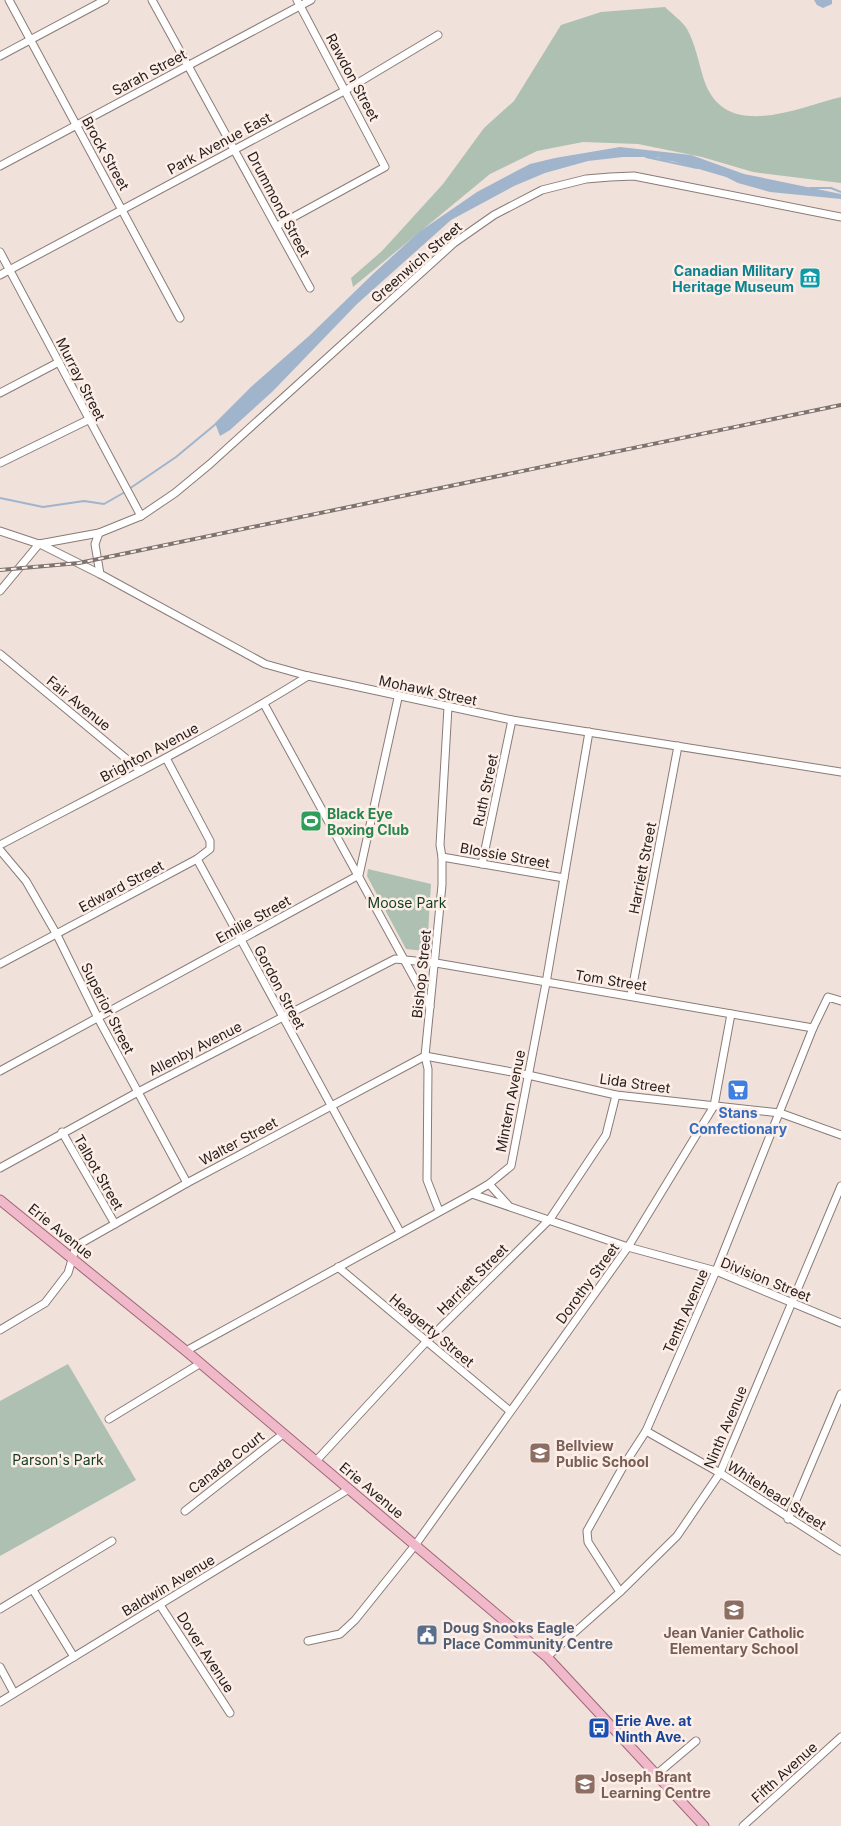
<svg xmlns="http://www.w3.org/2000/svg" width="841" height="1826" font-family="Inter,sans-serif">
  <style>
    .green { fill: #adc0b1 }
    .water { fill: #a0b4cc }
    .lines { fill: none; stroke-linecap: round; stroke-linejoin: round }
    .stream { stroke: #a0b4cc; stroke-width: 2 }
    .minor-casing { stroke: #897b76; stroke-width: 9 }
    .major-casing { stroke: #a16476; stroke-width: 11 }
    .minor { stroke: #fff; stroke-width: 7 }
    .major { stroke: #efb9ca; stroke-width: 9 }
    .rail-casing { stroke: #7d736f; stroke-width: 4 }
    .rail { stroke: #fdeee8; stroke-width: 2; stroke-dasharray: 5.5; stroke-linecap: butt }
    .labels { text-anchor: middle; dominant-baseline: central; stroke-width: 5; stroke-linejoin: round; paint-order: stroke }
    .street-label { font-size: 14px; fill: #231d1b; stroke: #fdeee8 }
    .culture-label { font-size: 14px; font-weight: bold; fill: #0d838f; stroke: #fdeee8; text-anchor: end }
    .leisure-label { font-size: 14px; font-weight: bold; fill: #27864d; stroke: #fdeee8; text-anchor: start }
    .park-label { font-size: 14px; fill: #113e21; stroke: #fdeee8 }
    .shop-label { font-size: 14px; font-weight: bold; fill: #366cbe; stroke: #fdeee8 }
    .education-label { font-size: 14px; font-weight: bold; fill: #785e54; stroke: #fdeee8; text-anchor: start }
    .service-label { font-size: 14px; font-weight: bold; fill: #4e5e75; stroke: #fdeee8; text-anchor: start }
    .transit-label { font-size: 14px; font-weight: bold; fill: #164399; stroke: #fdeee8; text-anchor: start }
  </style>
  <rect width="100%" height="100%" fill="#f0e1db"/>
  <g class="green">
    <path d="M665,7C672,14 682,21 687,29C695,43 699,64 704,80C725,142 796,108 841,97V183L753,172L702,157L638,144L583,142L537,151L490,174L353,287L351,278L382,251L443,184L484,128L514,101L561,25L601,12Z"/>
    <polygon points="368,869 431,884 427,949 425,951 406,949 367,876"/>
    <polygon points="68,1364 136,1480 0,1556 0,1401"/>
  </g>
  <g class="water">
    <polygon points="814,0 832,0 832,4 823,8 817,5"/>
    <polygon points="620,147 691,155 744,174 841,194 841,199 770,192 738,183 726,177 658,157 623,157 588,161 545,173 514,186 451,220 357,304 273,391 230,430 220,436 215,423 251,387 309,336 374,273 419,232 477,192 530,164 555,158"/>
  </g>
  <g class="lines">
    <g class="stream">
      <polyline points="672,160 646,157 697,168"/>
      <polyline points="810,188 831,188 841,192"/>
      <polyline points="129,489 176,457 217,423"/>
      <polyline points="0,498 43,507 84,501 104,504 125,492"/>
    </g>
    <g class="minor-casing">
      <g id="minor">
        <polyline points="9,0 180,318"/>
        <polyline points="152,0 310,288"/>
        <polyline points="0,56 105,0"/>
        <polyline points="0,166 311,0"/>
        <polyline points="277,226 385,167 297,0"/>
        <polyline points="0,252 141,516"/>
        <polyline points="0,275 346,90 438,35"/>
        <polyline points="0,393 59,362"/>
        <polyline points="0,463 88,420"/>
        <polyline points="0,531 39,544 99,533 141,516 175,493 210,464 454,243 494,215 542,190 586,179 610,177 634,176 841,217"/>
        <polyline points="99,533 95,544 100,574"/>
        <polyline points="40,544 100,574 265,664 308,676 512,720 841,772"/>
        <polyline points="0,591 39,544"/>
        <polyline points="0,654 141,771"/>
        <polyline points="264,704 430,1007"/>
        <path d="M0,845C104,790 209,738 308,676"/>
        <polyline points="0,850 26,881 57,935 98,1018 187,1183"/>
        <polyline points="442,857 564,878"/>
        <polyline points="197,859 400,1232"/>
        <polyline points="482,864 512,720"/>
        <polyline points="0,964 197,859 210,849 210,841 166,758"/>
        <polyline points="631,995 678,746"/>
        <polyline points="425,1056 528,1075 616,1095 780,1113 841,1135"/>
        <polyline points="0,1071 359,875 398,698"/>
        <polyline points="62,1132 115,1224"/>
        <polyline points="0,1168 138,1092 395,959 436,963 813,1028"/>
        <polyline points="489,1184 508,1205"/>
        <polyline points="472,1194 628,1247 716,1271 841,1323"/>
        <polyline points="439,1211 427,1180 428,1069 425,1056 442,885 442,857 440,845 448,707"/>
        <polyline points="338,1267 510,1411"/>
        <polyline points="0,1330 45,1303 68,1273 76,1246 187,1183 425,1056"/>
        <polyline points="186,1351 472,1194 489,1184 511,1166 546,983 589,732"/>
        <polyline points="109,1419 201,1363"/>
        <polyline points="646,1431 720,1473 841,1551"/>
        <polyline points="316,1461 426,1342 550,1219 606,1135 616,1095"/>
        <polyline points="185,1511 283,1434"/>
        <polyline points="788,1519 841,1394"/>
        <polyline points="33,1590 74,1657"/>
        <polyline points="620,1592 588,1542 587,1531 624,1465 646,1431 716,1271 813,1028 828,997 841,1001"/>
        <polyline points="160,1605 230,1713"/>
        <polyline points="0,1609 112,1541"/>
        <polyline points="308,1641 340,1634 355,1620 416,1544 628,1247 714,1106 731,1014"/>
        <polyline points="547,1657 620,1592 677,1536 720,1473 841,1186"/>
        <polyline points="0,1667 14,1693"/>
        <polyline points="0,1702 349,1489"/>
        <polyline points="657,1774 696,1741"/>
        <polyline points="743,1826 841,1737"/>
      </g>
    </g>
    <g class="major-casing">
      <polyline id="major" points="0,1200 186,1351 547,1657 704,1826"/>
    </g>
    <use href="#minor" class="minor"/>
    <use href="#major" class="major"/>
    <g class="rail-casing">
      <polyline id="rail" points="0,570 79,563 841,405"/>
    </g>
    <use href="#rail" class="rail"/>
  </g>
  <defs>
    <g id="museum-square" transform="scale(1.125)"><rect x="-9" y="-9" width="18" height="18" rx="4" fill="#0f9aa8" stroke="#fdeee8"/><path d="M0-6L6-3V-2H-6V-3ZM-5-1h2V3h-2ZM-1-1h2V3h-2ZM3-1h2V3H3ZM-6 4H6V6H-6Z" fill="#fff"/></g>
    <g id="stadium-square" transform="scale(1.125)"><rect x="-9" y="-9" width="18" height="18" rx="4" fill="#2e9e5b" stroke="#fdeee8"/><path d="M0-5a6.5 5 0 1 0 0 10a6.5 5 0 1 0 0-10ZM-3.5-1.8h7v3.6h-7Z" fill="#fff"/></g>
    <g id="supermarket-square" transform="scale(1.125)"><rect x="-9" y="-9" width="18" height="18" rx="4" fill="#3f7fe0" stroke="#fdeee8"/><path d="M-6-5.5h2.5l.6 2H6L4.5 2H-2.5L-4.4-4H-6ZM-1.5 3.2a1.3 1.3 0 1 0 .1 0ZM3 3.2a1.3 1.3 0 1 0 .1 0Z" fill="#fff"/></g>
    <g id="school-square" transform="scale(1.125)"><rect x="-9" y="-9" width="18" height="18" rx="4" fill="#8d6e63" stroke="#fdeee8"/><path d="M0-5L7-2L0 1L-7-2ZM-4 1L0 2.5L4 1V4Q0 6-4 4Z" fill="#fff"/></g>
    <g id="civic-square" transform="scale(1.125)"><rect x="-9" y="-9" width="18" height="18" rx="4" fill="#5c6f8a" stroke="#fdeee8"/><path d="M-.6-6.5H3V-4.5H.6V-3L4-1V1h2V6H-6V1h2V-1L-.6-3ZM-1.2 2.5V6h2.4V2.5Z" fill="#fff"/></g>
    <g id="bus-square" transform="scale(1.125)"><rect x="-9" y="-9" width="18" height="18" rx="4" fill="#1a4fb4" stroke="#fdeee8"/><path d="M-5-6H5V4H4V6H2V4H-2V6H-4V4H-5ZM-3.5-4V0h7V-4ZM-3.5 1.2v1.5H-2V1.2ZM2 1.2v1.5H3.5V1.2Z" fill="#fff"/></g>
  </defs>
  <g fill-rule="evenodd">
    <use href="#museum-square" x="810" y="278"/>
    <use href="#stadium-square" x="311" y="821"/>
    <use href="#supermarket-square" x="738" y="1090"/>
    <use href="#school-square" x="540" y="1453"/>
    <use href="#school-square" x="734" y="1610"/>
    <use href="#civic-square" x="427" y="1635"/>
    <use href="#bus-square" x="599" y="1728"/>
    <use href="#school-square" x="585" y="1784"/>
  </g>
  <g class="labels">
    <g class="street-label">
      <text transform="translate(149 72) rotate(-28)">Sarah Street</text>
      <text transform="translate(353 77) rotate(62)">Rawdon Street</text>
      <text transform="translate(219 143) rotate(-28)">Park Avenue East</text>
      <text transform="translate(106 153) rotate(61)">Brock Street</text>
      <text transform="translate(279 204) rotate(62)">Drummond Street</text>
      <text transform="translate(416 262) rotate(-41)">Greenwich Street</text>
      <text transform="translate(81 379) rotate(63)">Murray Street</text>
      <text transform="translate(428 690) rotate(12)">Mohawk Street</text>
      <text transform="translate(79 703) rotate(39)">Fair Avenue</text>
      <text transform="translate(149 752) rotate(-28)">Brighton Avenue</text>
      <text transform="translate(485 790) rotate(-78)">Ruth Street</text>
      <text transform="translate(505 855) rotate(10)">Blossie Street</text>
      <text transform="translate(642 868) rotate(-79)">Harriett Street</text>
      <text transform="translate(121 886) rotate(-28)">Edward Street</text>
      <text transform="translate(253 919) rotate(-29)">Emilie Street</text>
      <text transform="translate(421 974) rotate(-84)">Bishop Street</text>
      <text transform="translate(611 980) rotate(9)">Tom Street</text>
      <text transform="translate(280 987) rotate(62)">Gordon Street</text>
      <text transform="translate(108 1008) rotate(63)">Superior Street</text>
      <text transform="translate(195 1048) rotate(-27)">Allenby Avenue</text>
      <text transform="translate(635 1083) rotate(8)">Lida Street</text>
      <text transform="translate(510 1101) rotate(-79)">Mintern Avenue</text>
      <text transform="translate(238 1141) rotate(-28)">Walter Street</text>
      <text transform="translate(99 1172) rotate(60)">Talbot Street</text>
      <text transform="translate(61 1231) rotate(39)">Erie Avenue</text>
      <text transform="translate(472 1279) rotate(-45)">Harriett Street</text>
      <text transform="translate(766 1279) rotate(22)">Division Street</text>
      <text transform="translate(587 1283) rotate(-54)">Dorothy Street</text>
      <text transform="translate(685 1311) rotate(-66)">Tenth Avenue</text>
      <text transform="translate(432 1330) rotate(40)">Heagerty Street</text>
      <text transform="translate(725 1427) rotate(-67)">Ninth Avenue</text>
      <text transform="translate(226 1462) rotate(-38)">Canada Court</text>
      <text transform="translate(372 1490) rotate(40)">Erie Avenue</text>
      <text transform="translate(777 1495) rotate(33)">Whitehead Street</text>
      <text transform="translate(168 1585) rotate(-31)">Baldwin Avenue</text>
      <text transform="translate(206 1652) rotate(57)">Dover Avenue</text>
      <text transform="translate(784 1772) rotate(-42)">Fifth Avenue</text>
    </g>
    <g class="culture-label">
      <text x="794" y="270">Canadian Military<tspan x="794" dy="16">Heritage Museum</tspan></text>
    </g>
    <g class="leisure-label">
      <text x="327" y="813">Black Eye<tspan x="327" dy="16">Boxing Club</tspan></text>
    </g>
    <g class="park-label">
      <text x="407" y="902">Moose Park</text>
      <text x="58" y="1459">Parson's Park</text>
    </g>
    <g class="shop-label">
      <text x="738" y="1112">Stans<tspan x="738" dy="16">Confectionary</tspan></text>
    </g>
    <g class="education-label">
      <text x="556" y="1445">Bellview<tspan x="556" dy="16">Public School</tspan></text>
      <text x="734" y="1632" text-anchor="middle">Jean Vanier Catholic<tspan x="734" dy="16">Elementary School</tspan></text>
      <text x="601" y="1776">Joseph Brant<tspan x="601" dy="16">Learning Centre</tspan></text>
    </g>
    <g class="service-label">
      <text x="443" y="1627">Doug Snooks Eagle<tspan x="443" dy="16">Place Community Centre</tspan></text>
    </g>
    <g class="transit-label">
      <text x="615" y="1720">Erie Ave. at<tspan x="615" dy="16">Ninth Ave.</tspan></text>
    </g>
  </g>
</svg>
